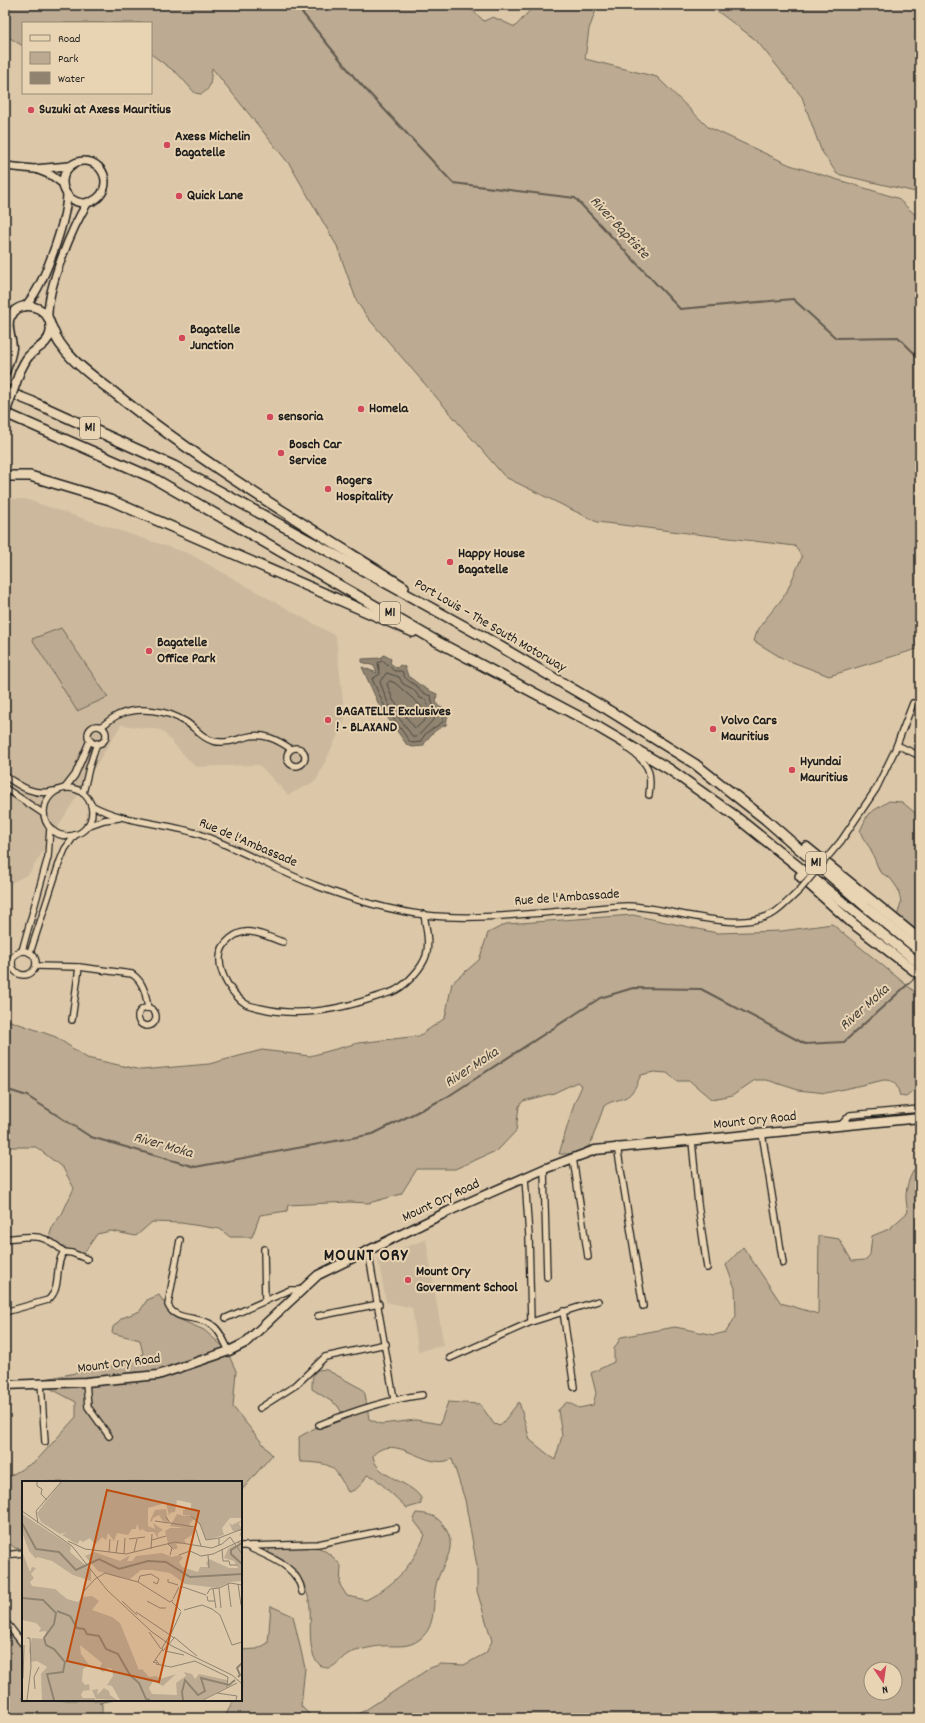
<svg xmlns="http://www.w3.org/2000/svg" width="925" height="1723" font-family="Dekko,sans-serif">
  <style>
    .built { fill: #ccb99d }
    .green { fill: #bcab92; stroke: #6c6457; fill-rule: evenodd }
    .water { fill: #908471; stroke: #625a4f }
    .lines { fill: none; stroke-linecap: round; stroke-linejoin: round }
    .shore { stroke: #4a463e; stroke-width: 1 }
    .stream { stroke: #625a4f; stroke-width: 2 }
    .minor-casing { stroke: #1c1c1c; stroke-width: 8 }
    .tertiary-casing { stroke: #1c1c1c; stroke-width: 10 }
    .secondary-casing { stroke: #1c1c1c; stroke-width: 11 }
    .trunk-casing { stroke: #1c1c1c; stroke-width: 12 }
    .minor { stroke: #e8d3b2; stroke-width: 5.5 }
    .tertiary { stroke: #e8d3b2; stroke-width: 7 }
    .secondary { stroke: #e8d3b2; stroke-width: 8 }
    .trunk { stroke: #e8d3b2; stroke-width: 9 }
    .minor-bridge-casing { stroke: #1c1c1c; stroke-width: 8; stroke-linecap: butt }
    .secondary-bridge-casing { stroke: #1c1c1c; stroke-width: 11; stroke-linecap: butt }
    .minor-bridge { stroke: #e8d3b2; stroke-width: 5.5 }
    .secondary-bridge { stroke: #e8d3b2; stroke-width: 8 }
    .poi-dot { fill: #d1495b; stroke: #e8d3b2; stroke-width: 1.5 }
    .labels { text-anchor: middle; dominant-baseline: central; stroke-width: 4; stroke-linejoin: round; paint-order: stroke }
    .shield { fill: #e8d3b2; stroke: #595349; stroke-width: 1 }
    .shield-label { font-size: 13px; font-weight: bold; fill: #1c1c1c }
    .poi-label { font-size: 14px; font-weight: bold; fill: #1c1c1c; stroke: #e8d3b2; text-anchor: start }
    .street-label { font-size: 14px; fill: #1c1c1c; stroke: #e8d3b2 }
    .water-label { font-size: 15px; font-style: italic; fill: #45403a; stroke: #e8d3b2 }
    .district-label { font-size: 18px; font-weight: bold; letter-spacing: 1px; fill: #1c1c1c; stroke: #e8d3b2 }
    .inset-river { fill: none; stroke: #908471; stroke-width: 2 }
    .inset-road { fill: none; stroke: #8f8371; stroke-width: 1 }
    .view { fill: #bf4d0f; fill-opacity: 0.15; stroke: #bf4d0f; stroke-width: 2 }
    .inset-edge { fill: none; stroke: #1c1c1c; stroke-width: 2 }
  </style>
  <rect width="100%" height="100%" fill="#dcc8a9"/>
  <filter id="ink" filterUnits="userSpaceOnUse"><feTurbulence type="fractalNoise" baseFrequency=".025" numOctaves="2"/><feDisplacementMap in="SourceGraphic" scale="8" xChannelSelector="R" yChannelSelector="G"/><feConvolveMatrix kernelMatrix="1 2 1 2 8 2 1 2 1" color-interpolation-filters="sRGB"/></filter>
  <g filter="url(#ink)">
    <g class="built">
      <polygon points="5,499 25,499 190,554 336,636 345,720 316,781 288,795 259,765 195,767 161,730 121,725 29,874 5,886"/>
      <polygon points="426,1239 444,1346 418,1351 412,1308 386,1302 378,1258"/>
    </g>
    <g class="green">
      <path d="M5,5H469L472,10L484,21L493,17L515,27L531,9L532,5H598L589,29L585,59L657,77L708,127L790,165L897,198L920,219V648L829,676L782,658L754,641C758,622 777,609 787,591C792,580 797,568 802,557L795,546L597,522L505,477L368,318L357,302L337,246L290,165L212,68C210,78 213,89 201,94L195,93L178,74L151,54V23H23V46L5,35Z"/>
      <polygon points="709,5 920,5 920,193 837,174 821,150 802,97 756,40"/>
      <polygon points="61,628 108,697 77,711 32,639"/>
      <polygon points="889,801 902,802 920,817 920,934 897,917 901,902 898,889 891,879 880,872 870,848 863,838 860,831 868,814"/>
      <path d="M633,915L717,933L782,931L832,924L920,996V1086L906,1097L900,1096C897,1086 896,1080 884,1080L826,1093L798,1090L767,1080H755L733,1095L711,1099L690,1081H677L667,1073L654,1072L641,1075C638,1080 636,1088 632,1092C626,1101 612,1099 604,1106L590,1145C582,1151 570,1155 559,1154L574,1104L582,1086L577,1082L554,1093L523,1101L519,1106L516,1131L498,1150L455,1169H417L401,1194L369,1203L349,1202L288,1205L287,1211L260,1215L252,1237H230L220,1229L181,1223L152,1222L136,1236L111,1231L97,1234L82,1256L70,1251L49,1237L53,1225L62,1214L74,1188L63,1168L36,1147H5V1019L56,1037L87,1058L141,1070L209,1064L262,1050L310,1056L358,1043L419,1036L445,1018L452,983L479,960L488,933L506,924Z"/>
      <path d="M920,1167V1718H349L364,1711L430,1668L441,1664L464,1665L486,1653L492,1641L477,1591V1566L465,1500L452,1459C426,1472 396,1431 373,1455C374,1477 411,1481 421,1498V1504L407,1508L374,1477L367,1475C362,1483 359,1490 348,1492C333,1464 332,1463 300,1462C298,1454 300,1445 299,1437L315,1428L336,1422L340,1418L341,1411L337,1405L312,1389C312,1377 312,1367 327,1370L362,1389L365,1394L369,1419L381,1424L416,1420L440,1424L448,1402L480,1404L494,1424L500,1426L519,1402L530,1440L555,1460L562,1436L558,1410L567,1402L579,1408L593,1405L596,1393L591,1373L614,1362V1349L621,1337L675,1327L714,1335L726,1332L736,1316L735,1288L726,1265L743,1247L781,1303L818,1314L819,1236L839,1239L852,1261L865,1260L870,1255L872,1236L889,1229L908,1212C904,1195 906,1183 915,1168ZM871,1669H895V1693H871Z"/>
      <polygon points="159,1295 174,1317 204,1330 226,1349 236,1371 233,1407 272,1455 241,1491 241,1482 23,1482 23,1549 15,1548 5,1540 5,1511 10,1496 8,1477 36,1461 76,1417 76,1402 44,1385 45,1379 122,1364 143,1354 140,1340 112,1333 113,1327 122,1318 140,1311 147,1300"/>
      <path d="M416,1513C428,1514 437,1515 444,1526C460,1549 441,1563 436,1585C432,1603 437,1626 420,1639C408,1649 395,1645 380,1646C371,1647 358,1650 350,1653C340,1657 332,1675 320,1665C305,1653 313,1619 309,1601C308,1596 306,1589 304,1584C298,1568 277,1564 267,1553L271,1547H317C327,1551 334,1557 341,1566L340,1585L347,1596L366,1600C395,1585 413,1565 425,1535L413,1519Z"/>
      <polygon points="271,1606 293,1616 305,1668 301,1706 313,1718 224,1718 234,1700 241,1700 241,1650 257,1649 268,1643"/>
      <polygon points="23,1632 23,1700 113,1700 99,1703 102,1704 102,1718 5,1718 5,1634 14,1637"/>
    </g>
    <path class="water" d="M384,655L391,659L390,663L397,668L400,665L405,667L408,676C419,684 424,689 437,694C434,711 442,704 448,713L446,725C435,729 429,736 423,746L413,747L407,745L380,707L362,667L377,673L374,666L362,662V659L381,658Z"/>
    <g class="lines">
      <g class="shore">
        <path d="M384,661L394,671H402C405,680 408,680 415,685C423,691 419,692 431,696C433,708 434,708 444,714L443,722L426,733L420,742L413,743L410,742L384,705L372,679L380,674L378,663Z"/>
        <polygon points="387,673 399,677 403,684 413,689 420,698 426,700 430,711 436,717 417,737 413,737 388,703 380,682"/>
        <polygon points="390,681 395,683 420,705 427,718 416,728 414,727 393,700 387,684"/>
      </g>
      <g class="stream">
        <polyline points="296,5 355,78 453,183 575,198 680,309 793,299 836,338 898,337 920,359"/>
        <polyline points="5,1089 27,1096 91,1137 195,1167 373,1134 447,1097 600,998 633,988 701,989 805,1044 844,1042 917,976"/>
      </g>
      <g class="minor-casing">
        <g id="minor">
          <circle cx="97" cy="735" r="9"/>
          <path d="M101,727C106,723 112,718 118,715C139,706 167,710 186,722C196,728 201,738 213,741C225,744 235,740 246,737C263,732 278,740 291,749"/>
          <polyline points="897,745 920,756"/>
          <circle cx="296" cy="757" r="9"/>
          <path d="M628,749C649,763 652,771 649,795"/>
          <path d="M5,776C21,787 34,796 54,791"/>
          <polyline points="5,788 44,814"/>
          <polyline points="65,788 75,775 90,740"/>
          <circle cx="68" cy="812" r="24"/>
          <polyline points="83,793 89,768 97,743"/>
          <path d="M91,805C125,824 166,822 202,835C241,850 278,871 317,886C351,899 388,910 425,915C475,921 537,913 588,909C601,908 615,906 628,906C672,907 735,935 774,913C783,907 791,898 799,891"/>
          <polyline points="87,826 104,820 119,818"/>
          <polyline points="841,841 876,789 894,752 913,703"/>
          <path d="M283,942C273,939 262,933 251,932C237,930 220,943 220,958C219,974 232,995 246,1004C250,1006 256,1007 260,1008C299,1018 342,1009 379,996C384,994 391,993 396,990C407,984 422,968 426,956C430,943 426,928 424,914"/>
          <polyline points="22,951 48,857 50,828"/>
          <circle cx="24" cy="963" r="12"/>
          <polyline points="30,953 60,861 65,849 75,835"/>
          <path d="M36,966L79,967L132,974C144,982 146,995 148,1008"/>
          <circle cx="147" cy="1017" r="9"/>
          <polyline points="72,1020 79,967"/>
          <polyline points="840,1126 850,1115 920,1109"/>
          <polyline points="762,1133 783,1263"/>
          <polyline points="692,1141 698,1204 707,1268"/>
          <polyline points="617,1146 643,1306"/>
          <polyline points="573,1158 588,1257"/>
          <polyline points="544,1169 547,1277"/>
          <polyline points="525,1178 529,1236 531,1322"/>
          <path d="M5,1239C33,1236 42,1232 64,1252"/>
          <path d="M180,1240L168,1305C175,1322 199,1315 212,1325C220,1330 225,1343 229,1351"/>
          <polyline points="264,1249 265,1301"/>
          <polyline points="368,1250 394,1399"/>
          <polyline points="563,1311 574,1387"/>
          <path d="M5,1312L48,1300C63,1287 53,1266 64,1252L72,1253L87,1259"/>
          <polyline points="318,1316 379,1304"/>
          <polyline points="226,1318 290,1290 300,1290"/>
          <polyline points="450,1358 531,1322 598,1301"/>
          <polyline points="86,1382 88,1407 109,1436"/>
          <polyline points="41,1383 45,1442"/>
          <polyline points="260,1408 296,1385 325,1357 386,1344"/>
          <path d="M319,1425C353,1411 386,1400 422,1395"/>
          <path d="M241,1546H246C268,1557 298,1565 302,1592"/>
          <polyline points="246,1546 318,1544 396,1528"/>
          <polyline points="5,1555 23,1553"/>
          <polyline points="5,1621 23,1644"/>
        </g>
      </g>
      <g class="tertiary-casing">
        <g id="tertiary">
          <circle cx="84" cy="182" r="21"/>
          <polyline points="5,166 34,169 69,166"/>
          <polyline points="36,169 51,175 62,183"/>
          <path d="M24,307C43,290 66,222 67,195"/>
          <path d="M48,317C47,288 72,227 88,202"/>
        </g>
      </g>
      <g class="secondary-casing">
        <g id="secondary">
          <path d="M5,372C8,364 11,357 12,348C12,338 5,325 11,315C25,295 56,311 50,334C47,345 36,348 29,356C25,360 23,366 20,371"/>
          <polyline points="5,1385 86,1382 158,1375 229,1351 245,1343 318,1275 449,1211 544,1169 595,1150 920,1118"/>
        </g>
      </g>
      <g class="trunk-casing">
        <g id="trunk">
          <polyline points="5,318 12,314"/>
          <path d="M51,326C62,357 92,375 117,395C207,467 307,526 404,587"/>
          <polyline points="5,391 33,402 174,466 482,636 605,708 695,764 765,819 867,908 920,951"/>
          <polyline points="5,413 153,478 438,642 591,723 669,769 735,816 920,964"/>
          <polyline points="5,476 30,476 110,500 413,632"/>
          <polyline points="806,847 920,940"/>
          <polyline points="800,876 851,922 920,975"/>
        </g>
      </g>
      <use href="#minor" class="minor"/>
      <use href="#tertiary" class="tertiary"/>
      <use href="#secondary" class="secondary"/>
      <use href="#trunk" class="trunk"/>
      <g class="minor-bridge-casing">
        <polyline id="minor-bridge" points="799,891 841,841"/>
      </g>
      <g class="secondary-bridge-casing">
        <polyline id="secondary-bridge" points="5,414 20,371"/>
      </g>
      <use href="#minor-bridge" class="minor-bridge"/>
      <use href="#secondary-bridge" class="secondary-bridge"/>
    </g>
  </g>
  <g class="poi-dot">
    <circle cx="31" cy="110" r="4"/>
    <circle cx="167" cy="145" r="4"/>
    <circle cx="179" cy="196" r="4"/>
    <circle cx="182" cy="338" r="4"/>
    <circle cx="361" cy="409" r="4"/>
    <circle cx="270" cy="417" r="4"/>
    <circle cx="281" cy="453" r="4"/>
    <circle cx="328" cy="489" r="4"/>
    <circle cx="450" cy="562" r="4"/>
    <circle cx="149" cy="651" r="4"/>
    <circle cx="328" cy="720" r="4"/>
    <circle cx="713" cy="729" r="4"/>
    <circle cx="792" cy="770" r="4"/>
    <circle cx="408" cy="1280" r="4"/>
  </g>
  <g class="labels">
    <g class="shield">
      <rect x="80" y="417" width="20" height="22" rx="3"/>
      <rect x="380" y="602" width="20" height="22" rx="3"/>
      <rect x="806" y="852" width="20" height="22" rx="3"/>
    </g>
    <g class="shield-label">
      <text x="90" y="428">M1</text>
      <text x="390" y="613">M1</text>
      <text x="816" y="863">M1</text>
    </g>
    <g class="poi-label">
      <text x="39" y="110">Suzuki at Axess Mauritius</text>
      <text x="175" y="137">Axess Michelin<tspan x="175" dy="16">Bagatelle</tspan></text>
      <text x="187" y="196">Quick Lane</text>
      <text x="190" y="330">Bagatelle<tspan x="190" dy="16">Junction</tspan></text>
      <text x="369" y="409">Homela</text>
      <text x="278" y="417">sensoria</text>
      <text x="289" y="445">Bosch Car<tspan x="289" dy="16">Service</tspan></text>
      <text x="336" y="481">Rogers<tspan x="336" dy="16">Hospitality</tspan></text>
      <text x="458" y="554">Happy House<tspan x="458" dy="16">Bagatelle</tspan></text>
      <text x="157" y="643">Bagatelle<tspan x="157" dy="16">Office Park</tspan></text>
      <text x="336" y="712">BAGATELLE Exclusives<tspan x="336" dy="16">! - BLAXAND</tspan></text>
      <text x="721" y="721">Volvo Cars<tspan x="721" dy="16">Mauritius</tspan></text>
      <text x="800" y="762">Hyundai<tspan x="800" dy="16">Mauritius</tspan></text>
      <text x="416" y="1272">Mount Ory<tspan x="416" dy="16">Government School</tspan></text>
    </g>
    <g class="street-label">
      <text transform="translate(490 626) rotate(30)">Port Louis – The South Motorway</text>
      <text transform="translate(248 843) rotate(23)">Rue de l'Ambassade</text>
      <text transform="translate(567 898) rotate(-4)">Rue de l'Ambassade</text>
      <text transform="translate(755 1121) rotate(-6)">Mount Ory Road</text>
      <text transform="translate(441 1201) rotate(-25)">Mount Ory Road</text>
      <text transform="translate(119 1364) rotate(-7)">Mount Ory Road</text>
    </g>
    <g class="water-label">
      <text transform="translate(619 228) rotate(47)">River Baptiste</text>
      <text transform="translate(865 1008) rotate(-42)">River Moka</text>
      <text transform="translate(472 1068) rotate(-33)">River Moka</text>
      <text transform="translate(163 1146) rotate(16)">River Moka</text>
    </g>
    <g class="district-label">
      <text x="366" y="1256">MOUNT ORY</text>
    </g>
  </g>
  <g transform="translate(22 1481)">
    <rect width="220" height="220" fill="#dcc8a9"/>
    <path d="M39,1H220V37H208L200,47L202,54L184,59L179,45L172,38L167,43L172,48L170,54L162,59L164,62L154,63L156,67L151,69L146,62L143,50L148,47H162L148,45L155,33L162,35H169L161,34V29L169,27V22L155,19L153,31L148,32L147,35L144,22L126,27V45L133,48L131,42L141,49L136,52V57L132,51H125L120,48L118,50L115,43L114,48H110L106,54L95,52L92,60L86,52L84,59L80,56L73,64L68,57L61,61L58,59L55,63L40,54L45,51L38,53L19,41L15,32ZM144,28L146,41L141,40L137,34L131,37L130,41L128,40L133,29ZM0,33L49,65L48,71L69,89V100L51,94L30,80L15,76L14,78L7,70L0,51ZM220,39L217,43L220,48V55L217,54L220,50H211L207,42L210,44ZM220,59V100L208,101L195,107L163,103L148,92L130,89H119L108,98L95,96L76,90L63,75L72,71L98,80L108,74L105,80H110L114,75L140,72L150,76L158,74L161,77L157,81L160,86L176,91L178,86H186L184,82L187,78L207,87H216L212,80L202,77L206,68L212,64L216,65L215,61ZM0,70L8,91L10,86L14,87L9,93L12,97L8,101L10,105L33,108L45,118L56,121L60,116L70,115L77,120L70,129L90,136L98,142L117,189L120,188L127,196L134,195L138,198L154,193L141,205L131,200L127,207L130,213L155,214L154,202L164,195L162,191L170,193L173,198L177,193L205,199V206L180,219H98L90,205L85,204L91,195L90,188L86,187L81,191L77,188L80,182L58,164L59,173L67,184L61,188L60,200L63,204L67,203L68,209L61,210L59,214L61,217H73V219H20L19,193L25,186L15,180L9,181L7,169L10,157L23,158L24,150L17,151L19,147L14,142L0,139ZM82,207L87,210L88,214L95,219L74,218L70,209L76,208L75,214Z" fill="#bcab92"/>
    <path class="inset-river" d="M0,42L14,68L37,71L54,89L77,78L97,88L126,80L144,81L168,96L220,93M220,62L209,69V73L220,83M0,117L21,119L34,132L32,143L22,157L24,164L32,168L43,181L41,191L25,193L32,219M35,130L48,135L55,147L62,148L65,153L77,155L84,168L96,173L108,194L117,202L124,218L128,219M216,196L218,194L215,187L220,182M161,219L160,211L163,199L176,214L183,210L179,197L207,204L213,199"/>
    <path class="inset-road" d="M15,1V5L20,8L19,13L25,19M0,30L50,65L85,109L130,151L150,165L210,194L220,203M169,35L178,43L184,59L197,57M144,36L148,42L173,46L179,65M133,40L147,42M16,42L14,30L39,1M107,58L123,56M130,59L144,55M46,60L63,68L104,73L153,61L190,67L200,63L208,56L220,73M146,63L150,67L148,74M197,64V57L220,48M129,68L130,53M200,68L201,80H207L208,84H215M87,71L88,58M112,71L115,58M94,72L96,59M102,73L103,57M157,74L168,70L179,75L191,73L220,59M186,74L187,87M146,98V101L156,104M116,101L118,95L129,93L137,98L135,103L131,101M206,102L209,126M216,103L219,124M158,105L184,114M191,108L194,127M62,110L73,98L83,92L116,101L148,121L151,119M185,113L188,108L197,107M185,115L186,120H193M151,118L157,106M100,120L115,134M125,120L138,127H144M150,121L159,130M199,127L197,107L208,102L220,104M162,129L180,124L190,128L198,134L210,164L220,161M114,131L148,154M127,151L139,168M149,153L159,131M148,154L152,157L141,170L140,167ZM152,156L175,175M5,157H8L9,186L5,219M143,170L162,174M133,179L140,169M135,182L131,181L134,179L137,183M134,183L149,186L173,180L206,196L205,207M1,197L2,164M13,208L12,196L17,186M195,212L215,215L214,219M181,219L215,202"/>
    <path class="view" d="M85,9L177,30L137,201L45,180Z"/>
    <rect width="220" height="220" class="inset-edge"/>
  </g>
  <rect width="925" height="1723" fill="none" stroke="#e8d3b2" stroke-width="20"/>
  <rect x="10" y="10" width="905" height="1703" fill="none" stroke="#1c1c1c" stroke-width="1.5" filter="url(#ink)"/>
  <rect x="22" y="22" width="130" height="72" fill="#e8d3b2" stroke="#968a76"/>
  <rect x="30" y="35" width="20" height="6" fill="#e8d3b2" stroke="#968a76"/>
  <text x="58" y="42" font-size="12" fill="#1c1c1c">Road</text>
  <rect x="30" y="52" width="20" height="12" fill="#bcab92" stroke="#968a76"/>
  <text x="58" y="62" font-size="12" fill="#1c1c1c">Park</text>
  <rect x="30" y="72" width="20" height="12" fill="#908471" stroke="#968a76"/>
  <text x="58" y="82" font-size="12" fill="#1c1c1c">Water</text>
  <g transform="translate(883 1681) rotate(167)"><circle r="19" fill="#e8d3b2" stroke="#968a76"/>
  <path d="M0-3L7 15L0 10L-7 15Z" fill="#d1495b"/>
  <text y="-6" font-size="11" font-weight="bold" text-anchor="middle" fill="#1c1c1c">N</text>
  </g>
</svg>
